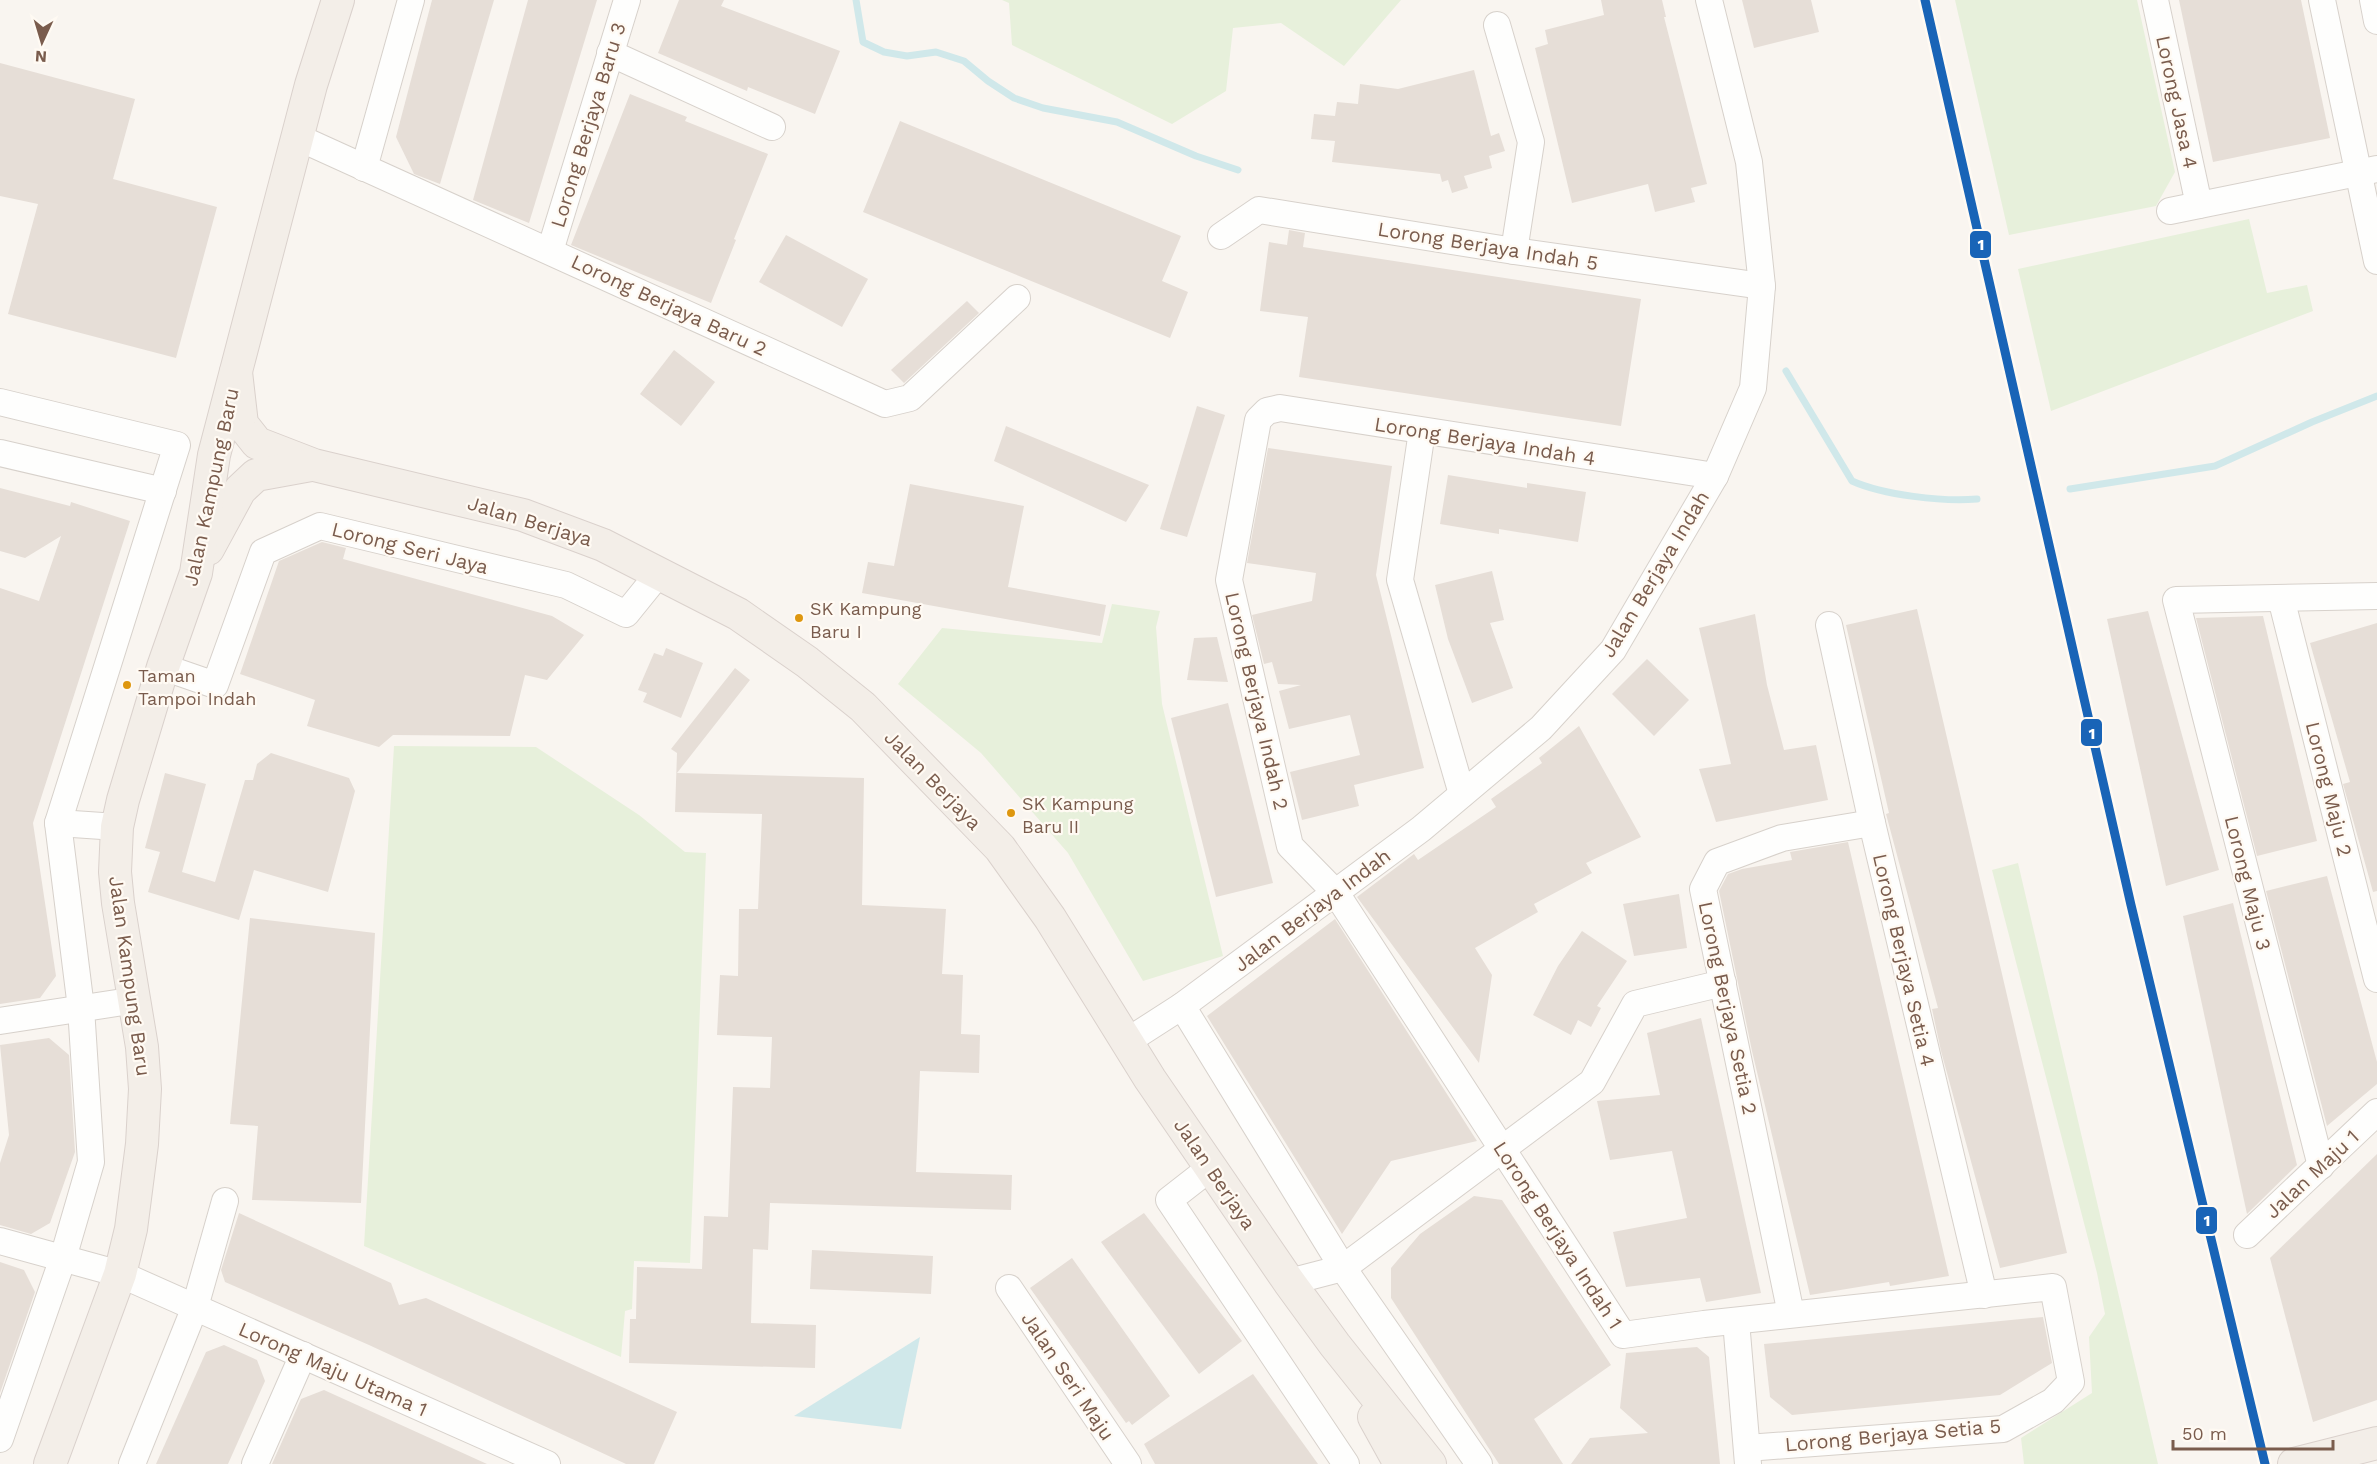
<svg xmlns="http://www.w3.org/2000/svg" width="2377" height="1464" font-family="'Work Sans',sans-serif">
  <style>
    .green { fill: #e7f0db }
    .water { fill: #d0e8ea }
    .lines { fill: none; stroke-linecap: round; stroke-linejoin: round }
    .stream { stroke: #d0e8ea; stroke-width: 7 }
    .building { fill: #e6ded7 }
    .minor-casing { stroke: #d7d1cb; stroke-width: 28 }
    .major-casing { stroke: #dad1cc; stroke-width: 34 }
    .minor { stroke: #fefefd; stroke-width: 26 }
    .major { stroke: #f3eee8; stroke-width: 32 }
    .rail-1-casing { stroke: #fffaf3; stroke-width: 14 }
    .rail-1 { stroke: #1964b7; stroke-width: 9 }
    .bus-dot { fill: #de970f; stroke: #fffaf3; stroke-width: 2 }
    .labels { text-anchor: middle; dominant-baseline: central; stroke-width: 4.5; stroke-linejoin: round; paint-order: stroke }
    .bus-label { font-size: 18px; fill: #7a5c4d; stroke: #fffaf3; text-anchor: start }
    .street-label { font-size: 20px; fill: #7a5c4d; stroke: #fffaf3 }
    .line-badge { stroke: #fffaf3; stroke-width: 2 }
    .badge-label { font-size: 16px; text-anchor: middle; font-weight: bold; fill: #fff }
  </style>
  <rect width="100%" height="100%" fill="#f9f5f0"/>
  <g class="green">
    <polygon points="1002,0 1401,0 1344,66 1281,23 1233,28 1226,91 1172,124 1012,45 1009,3"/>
    <polygon points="1955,0 2137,0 2175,172 2156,206 2009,235"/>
    <polygon points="2249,219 2267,293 2307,285 2313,311 2051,411 2018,269"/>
    <polygon points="1112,604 1160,611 1156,627 1162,704 1223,956 1143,981 1068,853 981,753 898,684 942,628 1102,643"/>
    <polygon points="394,746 536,747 639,815 685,852 706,853 690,1263 634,1261 632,1309 625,1311 621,1357 364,1246"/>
    <polygon points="2018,863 2158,1464 2024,1464 2021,1438 2092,1393 2089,1337 2105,1314 2097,1273 1992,870"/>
  </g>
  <polygon class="water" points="920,1337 901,1429 794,1416"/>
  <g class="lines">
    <g class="stream">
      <polyline points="856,0 863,42 884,52 907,56 936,52 964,61 988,81 1014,98 1043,108 1117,122 1196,156 1238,170"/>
      <path d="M1786,371L1852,481C1883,495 1943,502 1977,499"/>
      <polyline points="2070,489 2215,466 2312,422 2377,396"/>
    </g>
  </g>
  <g class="building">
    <polygon points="432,0 494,0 440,184 414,174 396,137"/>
    <polygon points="528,0 597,0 529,223 473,200"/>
    <polygon points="679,0 724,0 721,6 840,51 815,114 748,87 747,91 658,53"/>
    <polygon points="1601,0 1662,0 1666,17 1664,17 1707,184 1691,188 1695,202 1655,212 1648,184 1572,203 1535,48 1548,44 1545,30 1604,15"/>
    <polygon points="1742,0 1811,0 1819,32 1754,48"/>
    <polygon points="2179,0 2301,0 2330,138 2213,162"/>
    <polygon points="0,63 135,99 113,179 217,207 176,358 8,314 38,204 0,196"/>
    <polygon points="1474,70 1491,136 1499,133 1505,151 1489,156 1492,168 1464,176 1468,188 1452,193 1448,180 1442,182 1440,174 1332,162 1335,141 1311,139 1314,114 1335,116 1337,102 1358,104 1360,84 1398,89"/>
    <polygon points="630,94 687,117 685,121 768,154 734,239 736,240 711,303 571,245"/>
    <polygon points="900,121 1181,236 1162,281 1188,292 1170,338 863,212"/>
    <polygon points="1289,230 1305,233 1303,247 1641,299 1621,426 1299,377 1308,317 1260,311 1269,242 1287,245"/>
    <polygon points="786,235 868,279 842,327 759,282"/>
    <polygon points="967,301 979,313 904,383 891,370"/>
    <polygon points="674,350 715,382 681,426 640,394"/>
    <polygon points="1197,406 1225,415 1187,537 1160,529"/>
    <polygon points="1006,426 1149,485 1126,522 994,461"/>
    <polygon points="1268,448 1392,466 1376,575 1424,768 1354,785 1359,806 1302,820 1290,772 1360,755 1350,715 1289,729 1279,691 1301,685 1278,684 1272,662 1264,664 1252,615 1312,601 1316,573 1247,563"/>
    <polygon points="1448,475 1527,488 1527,483 1586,492 1578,542 1499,529 1499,534 1440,524"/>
    <polygon points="910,484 1024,506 1008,587 1106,605 1100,636 862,593 868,562 894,566"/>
    <polygon points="0,488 70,506 71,502 130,521 33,823 56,976 40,998 0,1004 0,588 39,601 61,536 25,558 0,551"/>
    <polygon points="322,542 346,548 343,559 552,616 584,635 547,680 525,675 510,736 393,735 379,747 307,726 315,700 240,674 279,561"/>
    <polygon points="1492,571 1504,620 1490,623 1513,688 1472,703 1448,639 1435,585"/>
    <polygon points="1917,609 2067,1253 2000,1268 1941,1051 1932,1009 1938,1008 1886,814 1889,813 1846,625"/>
    <polygon points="2148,611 2219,870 2166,886 2107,619"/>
    <polygon points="1755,614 1767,685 1784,750 1816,745 1828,800 1716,822 1699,769 1731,764 1699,628"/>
    <polygon points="2263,616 2317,841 2257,856 2196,618"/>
    <polygon points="2377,623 2377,891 2373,892 2343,784 2350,782 2310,643"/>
    <polygon points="1217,637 1228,682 1187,680 1194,638"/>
    <polygon points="666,648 703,663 681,718 643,702 647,693 638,690 654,653 663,656"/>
    <polygon points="1647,659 1689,700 1654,736 1612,694"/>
    <polygon points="735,668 750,680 677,773 864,778 862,905 946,909 942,974 963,975 961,1034 980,1035 979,1073 920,1071 916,1172 1012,1175 1011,1210 770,1203 768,1250 753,1249 751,1323 816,1325 815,1368 629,1363 630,1319 636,1319 637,1267 702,1269 704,1216 728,1217 733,1087 770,1088 772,1037 717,1035 720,975 738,976 739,909 758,909 762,814 675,812 677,753 671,749"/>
    <polygon points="1228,703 1273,883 1216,897 1171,718"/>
    <polygon points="1579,726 1641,837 1586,863 1592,873 1534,904 1538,912 1475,948 1492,975 1479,1063 1357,897 1414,854 1418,860 1496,807 1491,799 1542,763 1539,758"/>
    <polygon points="271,753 349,778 355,791 328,892 254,870 239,920 148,892 160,852 145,848 165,773 206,784 182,872 215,882 245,780 253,780 257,764"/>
    <polygon points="1848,842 1949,1276 1890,1286 1889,1282 1810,1295 1752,1051 1719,891 1728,874 1742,869 1792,860 1790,852"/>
    <polygon points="2327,876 2377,1062 2377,1084 2327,1126 2266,891"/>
    <polygon points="1679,894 1687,948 1634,956 1623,904"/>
    <polygon points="2233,903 2297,1165 2247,1214 2183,916"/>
    <polygon points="250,918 375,933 361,1203 252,1200 258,1126 230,1124"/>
    <polygon points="1335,919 1477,1141 1391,1161 1342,1234 1207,1016"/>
    <polygon points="1582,931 1627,961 1597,1006 1601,1008 1591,1027 1578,1020 1571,1035 1533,1015 1558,966"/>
    <polygon points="1701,1018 1761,1293 1706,1302 1700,1278 1626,1287 1613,1232 1687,1218 1672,1151 1610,1160 1597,1101 1660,1095 1647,1033"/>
    <polygon points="49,1038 69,1055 75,1152 50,1223 31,1234 0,1225 0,1163 9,1135 0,1045"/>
    <polygon points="2377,1154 2377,1400 2313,1422 2270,1258"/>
    <polygon points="1474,1196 1502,1200 1611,1365 1534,1419 1563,1464 1499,1464 1391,1298 1391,1268 1420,1234"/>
    <polygon points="239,1213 391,1283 399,1305 426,1298 677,1412 654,1464 626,1464 369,1345 225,1282 221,1270"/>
    <polygon points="1144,1213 1242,1341 1199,1374 1101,1242"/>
    <polygon points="812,1250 933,1256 931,1294 810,1289"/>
    <polygon points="1072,1258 1170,1396 1132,1425 1129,1421 1126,1423 1030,1288"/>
    <polygon points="0,1262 24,1270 35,1292 0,1393"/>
    <polygon points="2043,1317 2052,1363 2000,1395 1792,1415 1770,1397 1764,1344"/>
    <polygon points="224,1345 257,1360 265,1381 228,1464 156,1464 206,1352"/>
    <polygon points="1697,1347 1709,1357 1720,1464 1571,1464 1590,1438 1648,1433 1620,1408 1626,1353"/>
    <polygon points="1253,1374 1318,1464 1155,1464 1144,1444"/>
    <polygon points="324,1390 487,1464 272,1464 301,1399"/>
  </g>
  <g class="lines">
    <g class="minor-casing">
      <g id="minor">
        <polyline points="2155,0 2199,205"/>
        <polyline points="2322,0 2377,261"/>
        <polyline points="2373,0 2377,21"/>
        <polyline points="1497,25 1531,142 1514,251"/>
        <polyline points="610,53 772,127"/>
        <polyline points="297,137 885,404 910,398 1017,298"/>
        <polyline points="364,168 411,0"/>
        <polyline points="2170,211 2377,169"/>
        <polyline points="1221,236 1259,210 1514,251 1762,286"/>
        <polyline points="550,251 627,0"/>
        <polyline points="0,402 177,445 58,823 81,1008 91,1162 63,1258 0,1439"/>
        <polyline points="1422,431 1400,580 1462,794"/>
        <polyline points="0,453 163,491"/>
        <polyline points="1715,476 1280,408 1267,411 1258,420 1229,580 1290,846 1336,893 1623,1335 1704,1324 2053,1287 2071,1382 2053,1401 2003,1429 1747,1448"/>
        <polyline points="2281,598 2377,979"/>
        <polyline points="1829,625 1872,823 1984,1295"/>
        <polyline points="163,667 215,685 263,552 320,526 566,585 626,614 660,572"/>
        <polyline points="58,823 117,827"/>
        <polyline points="1182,1006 1343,1268 1479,1464"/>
        <polyline points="0,1021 136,1000"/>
        <polyline points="1126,1042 1182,1006 1421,829 1541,728 1613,650 1715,476 1753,388 1762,286 1749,162 1709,0"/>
        <polyline points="2321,1166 2176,600 2377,596"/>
        <polyline points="1210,1168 1169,1200 1346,1464"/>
        <polyline points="2247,1235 2377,1112"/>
        <polyline points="0,1241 120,1274 547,1464"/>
        <polyline points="1289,1282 1343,1268 1592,1082 1635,1004 1723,983"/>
        <polyline points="1009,1288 1128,1464"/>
        <polyline points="1791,1314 1703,889 1717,862 1782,838 1872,823"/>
        <polyline points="1736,1321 1748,1464"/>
        <polyline points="132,1464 195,1307 225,1201"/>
        <polyline points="255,1464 303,1355"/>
      </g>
    </g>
    <g class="major-casing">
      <g id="major">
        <polyline points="236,372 242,424 257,443 314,465 523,515 603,545 738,614 807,662 863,707 1000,848 1050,918 1150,1079 1289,1282 1335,1345 1430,1464"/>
        <polyline points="208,549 240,490 256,475 311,465"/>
        <polyline points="1374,1417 1400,1464"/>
        <polyline points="50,1464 120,1274 131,1229 142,1144 145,1089 142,1047 118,903 115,872 117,827 123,800 163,667 196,573 214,455 311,85 338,0"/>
        <polyline points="2294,1464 2377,1443"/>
      </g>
    </g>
    <use href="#minor" class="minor"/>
    <use href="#major" class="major"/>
    <g class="rail-1-casing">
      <polyline id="rail-1" points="1925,0 2131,905 2265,1464"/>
    </g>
    <use href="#rail-1" class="rail-1"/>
  </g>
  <g class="bus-dot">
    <circle cx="799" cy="618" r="5"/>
    <circle cx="127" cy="685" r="5"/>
    <circle cx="1011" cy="813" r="5"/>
  </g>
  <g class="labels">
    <g class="bus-label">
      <text x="810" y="608">SK Kampung<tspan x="810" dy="23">Baru I</tspan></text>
      <text x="138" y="675">Taman<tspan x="138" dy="23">Tampoi Indah</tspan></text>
      <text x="1022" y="803">SK Kampung<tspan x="1022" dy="23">Baru II</tspan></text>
    </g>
    <g class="street-label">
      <text transform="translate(2177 102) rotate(78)">Lorong Jasa 4</text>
      <text transform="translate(588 125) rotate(-73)">Lorong Berjaya Baru 3</text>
      <text transform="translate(1488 246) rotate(9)">Lorong Berjaya Indah 5</text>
      <text transform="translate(669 305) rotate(25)">Lorong Berjaya Baru 2</text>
      <text transform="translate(1485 441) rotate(9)">Lorong Berjaya Indah 4</text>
      <text transform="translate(211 487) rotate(-78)">Jalan Kampung Baru</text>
      <text transform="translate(530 521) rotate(17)">Jalan Berjaya</text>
      <text transform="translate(410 548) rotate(14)">Lorong Seri Jaya</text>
      <text transform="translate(1655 574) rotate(-59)">Jalan Berjaya Indah</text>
      <text transform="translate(1257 701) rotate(77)">Lorong Berjaya Indah 2</text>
      <text transform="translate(933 780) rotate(46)">Jalan Berjaya</text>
      <text transform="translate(2329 789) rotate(76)">Lorong Maju 2</text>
      <text transform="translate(2248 883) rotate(76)">Lorong Maju 3</text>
      <text transform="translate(1312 910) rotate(-37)">Jalan Berjaya Indah</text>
      <text transform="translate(1904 960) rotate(77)">Lorong Berjaya Setia 4</text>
      <text transform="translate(130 976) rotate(82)">Jalan Kampung Baru</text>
      <text transform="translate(1728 1008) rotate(78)">Lorong Berjaya Setia 2</text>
      <text transform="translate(1215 1174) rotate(56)">Jalan Berjaya</text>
      <text transform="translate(2312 1174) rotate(-43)">Jalan Maju 1</text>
      <text transform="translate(1558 1235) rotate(57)">Lorong Berjaya Indah 1</text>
      <text transform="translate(333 1369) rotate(24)">Lorong Maju Utama 1</text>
      <text transform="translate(1068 1376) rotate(56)">Jalan Seri Maju</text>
      <text transform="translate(1893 1435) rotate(-5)">Lorong Berjaya Setia 5</text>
    </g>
  </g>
  <g class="line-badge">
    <rect x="1969" y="230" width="23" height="29" rx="6" fill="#1964b7"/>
    <rect x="2080" y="718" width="23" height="29" rx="6" fill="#1964b7"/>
    <rect x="2195" y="1206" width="23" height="29" rx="6" fill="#1964b7"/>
  </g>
  <g class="badge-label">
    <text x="1981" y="250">1</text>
    <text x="2092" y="739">1</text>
    <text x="2207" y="1226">1</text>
  </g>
  <g transform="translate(42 42) rotate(184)" stroke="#fffaf3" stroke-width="4.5" paint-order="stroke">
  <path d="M0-4.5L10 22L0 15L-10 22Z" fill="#7a5c4d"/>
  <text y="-9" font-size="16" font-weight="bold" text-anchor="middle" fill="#7a5c4d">N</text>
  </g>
  <path d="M2173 1440v9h160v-9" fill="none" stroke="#7a5c4d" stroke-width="3"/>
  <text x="2182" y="1440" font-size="18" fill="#7a5c4d" stroke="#fffaf3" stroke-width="4.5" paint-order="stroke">50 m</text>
</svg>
